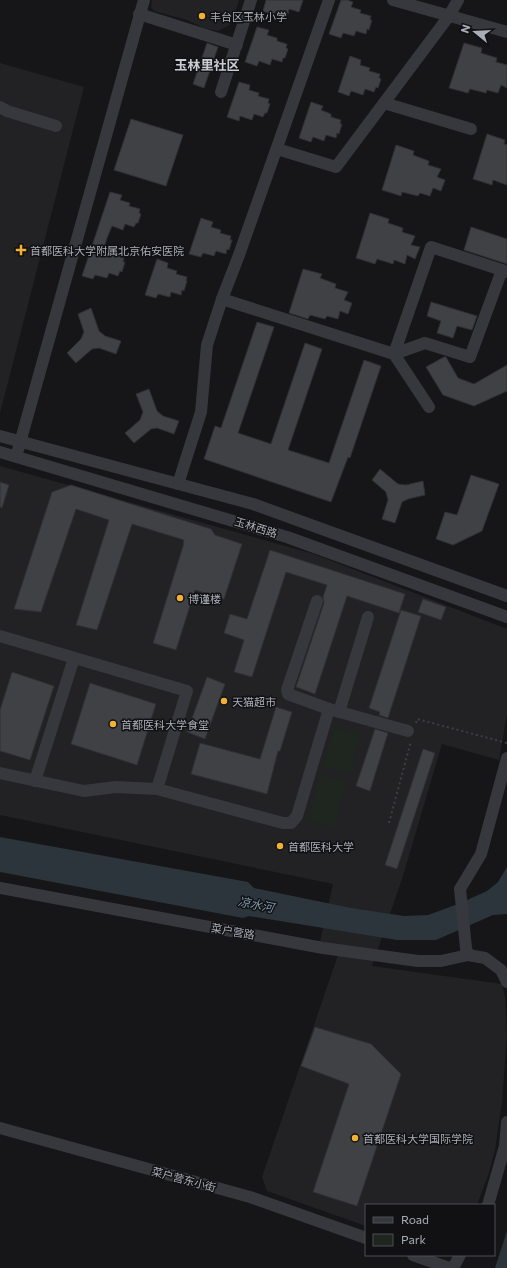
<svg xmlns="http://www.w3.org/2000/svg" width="507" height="1268" font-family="Commissioner,'Noto Sans SC',sans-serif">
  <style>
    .built { fill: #222225 }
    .green { fill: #1e261f }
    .water { fill: #2c353c }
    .building { fill: #404145; stroke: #303034 }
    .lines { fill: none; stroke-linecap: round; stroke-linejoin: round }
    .path { stroke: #3d3f44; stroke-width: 2; stroke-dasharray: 2 3; stroke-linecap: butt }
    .minor { stroke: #37383d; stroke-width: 12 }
    .minor-bridge { stroke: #37383d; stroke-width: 12 }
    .poi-dot { fill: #f2b134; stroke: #111113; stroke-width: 1.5 }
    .labels { text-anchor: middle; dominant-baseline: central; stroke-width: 3; stroke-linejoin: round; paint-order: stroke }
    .poi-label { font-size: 11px; fill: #a8adb8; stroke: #111113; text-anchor: start }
    .street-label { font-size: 11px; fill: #a8adb8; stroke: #111113 }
    .water-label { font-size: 12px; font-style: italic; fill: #7f9bb3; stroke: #111113 }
    .quarter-label { font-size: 13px; font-weight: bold; fill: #c9ccd4; stroke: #111113 }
  </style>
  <rect width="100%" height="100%" fill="#161618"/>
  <g class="built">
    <polygon points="152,0 239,0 231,24 218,31 204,28 187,20 154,11 151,7"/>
    <polygon points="0,63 84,87 0,413"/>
    <polygon points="0,466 314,554 507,629 507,715 499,760 442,744 403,876 372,966 502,984 505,997 507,1035 502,1102 495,1150 489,1173 477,1205 366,1205 366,1226 267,1191 262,1177 340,949 320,942 333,884 0,815"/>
  </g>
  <g class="green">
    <polygon points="334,728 360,735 349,774 323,767"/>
    <polygon points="320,775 347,782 334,829 308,821"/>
  </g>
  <g class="water">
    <polygon points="0,837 248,882 254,888 351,908 404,916 428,915 458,904 487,891 498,882 507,867 507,914 493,915 436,940 397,940 249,916 243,918 0,872"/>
    <polygon points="507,1231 507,1268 495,1268"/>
  </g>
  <g class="building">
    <polygon points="266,0 303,0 299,12 289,9 288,14 276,11 274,15 263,11"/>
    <polygon points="341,0 347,0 353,2 351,7 361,10 360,13 371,16 370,20 372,20 369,30 367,29 366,34 356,31 354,36 343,33 341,38 329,34"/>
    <polygon points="257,27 269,30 267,35 277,38 277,41 287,44 286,48 288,49 285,58 283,58 282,62 272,59 270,65 259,61 257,66 245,62"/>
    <polygon points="207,43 218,47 204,88 193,84"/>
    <polygon points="464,43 482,48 481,53 497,58 496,62 507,65 507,88 501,85 498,93 487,90 486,93 470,89 468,93 449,88"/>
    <polygon points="350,56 361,60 360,65 370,68 369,71 380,74 379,78 381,79 378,88 376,87 374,92 365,89 363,95 351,91 349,96 338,92"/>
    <polygon points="239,82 250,85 249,90 259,93 258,96 269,99 268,103 270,104 267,113 265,113 263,117 254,114 252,120 240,116 239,121 227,117"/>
    <polygon points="311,102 323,106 321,110 331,114 331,117 341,120 340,124 342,124 339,134 337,133 336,138 326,135 324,141 313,137 311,142 299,138"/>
    <polygon points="131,119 183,135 166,186 114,170"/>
    <polygon points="487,134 505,140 504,144 507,145 507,185 493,180 492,185 473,179"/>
    <polygon points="396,145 414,151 413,155 429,161 428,165 441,169 437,177 445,180 441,191 433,188 430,196 420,193 418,196 402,192 401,196 382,190"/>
    <polygon points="110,192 122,195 120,200 130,203 129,206 140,209 139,213 141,214 138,223 136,223 134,227 125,224 123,230 112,226 107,238 104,248 114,252 113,255 124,258 123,262 125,262 122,272 120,271 118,276 109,273 107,278 95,275 93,279 82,276"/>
    <polygon points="370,213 389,219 388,223 403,228 402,232 415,236 411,245 420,247 415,259 407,255 405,264 394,260 393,264 377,259 375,264 356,258"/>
    <polygon points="201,218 213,222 211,227 221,230 220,233 231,236 230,240 232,240 229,250 227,249 226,254 216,251 214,256 203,253 201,257 189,254"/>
    <polygon points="471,227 507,239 507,264 464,250"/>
    <polygon points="157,259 168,263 167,268 177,271 176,274 187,277 186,281 187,281 184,291 182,290 181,295 171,292 170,297 158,294 156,298 145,295"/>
    <polygon points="303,269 322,274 320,278 336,284 335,288 348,292 344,300 352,303 348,314 340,311 338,319 327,316 325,319 310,315 308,319 289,313"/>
    <polygon points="431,302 477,316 472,330 457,326 453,338 437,333 441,321 427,316"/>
    <polygon points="91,308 99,331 105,336 121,341 116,354 99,348 92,349 76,363 67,353 81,339 84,332 78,314"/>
    <polygon points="257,322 274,327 238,433 271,444 305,343 322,349 288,450 329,463 364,360 381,366 350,458 348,457 331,502 204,459 215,426 221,428"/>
    <polygon points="444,357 446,357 458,378 474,384 507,365 507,391 474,406 443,395 426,367"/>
    <polygon points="149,389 157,411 163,416 179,421 174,434 157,428 151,429 134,443 125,433 140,420 143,412 136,394"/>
    <polygon points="380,469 398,484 406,485 423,481 425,495 408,499 402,502 395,523 382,519 388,500 386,492 372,480"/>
    <polygon points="471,475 499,484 482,531 453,545 436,539 445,512 457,515"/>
    <polygon points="0,482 9,485 2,508 0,507"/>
    <polygon points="71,485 211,529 215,535 242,544 224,599 195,590 176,650 153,643 184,543 183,543 184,540 132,524 97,630 76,625 109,520 76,509 41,612 14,609 52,492"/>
    <polygon points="270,550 405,594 399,613 347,596 315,694 296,687 324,603 323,597 327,585 286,572 252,677 234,672 244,640 224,633 230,614 247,619"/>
    <polygon points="423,599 446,607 441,620 418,612"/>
    <polygon points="401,610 421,616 388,718 379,715 380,712 369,708"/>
    <polygon points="12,672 54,686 30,760 0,751 0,710"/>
    <polygon points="207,677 225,684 205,739 187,732"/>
    <polygon points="90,683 156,704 137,765 71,744"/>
    <polygon points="276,707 292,712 280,751 278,751 267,794 191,774 200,743 260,759"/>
    <polygon points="375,729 388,733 370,791 356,786"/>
    <polygon points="423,749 435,753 397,869 385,865"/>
    <polygon points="315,1027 371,1044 401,1074 357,1206 313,1192 349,1084 301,1066"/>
  </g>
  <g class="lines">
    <g class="path">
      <polyline points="416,723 417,719 507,743"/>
      <polyline points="389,823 411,741"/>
    </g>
    <g class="minor">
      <polyline points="393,0 507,32"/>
      <polyline points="139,14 237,45"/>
      <polyline points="221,92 251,0"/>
      <polyline points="384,103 471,129"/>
      <polyline points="0,107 7,111 56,126"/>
      <polyline points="277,149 336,167 449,16 458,0"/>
      <polyline points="222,299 394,354 429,407"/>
      <polyline points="394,354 431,247 502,270"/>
      <polyline points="394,354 425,343 470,357 502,270 507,272"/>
      <polyline points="0,436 253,504 507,596"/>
      <polyline points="18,450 144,0"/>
      <polyline points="0,452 287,537 507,617"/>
      <polyline points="178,484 201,412 207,345 222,299 239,255 329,0"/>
      <polyline points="317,601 287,690 288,694 329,709 408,731"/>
      <polyline points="0,636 187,691 157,789"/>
      <polyline points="339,712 368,617"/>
      <polyline points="0,773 84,791 116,787 157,789 283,823 291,823 297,816 329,709"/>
      <polyline points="35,781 74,658"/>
      <polyline points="0,888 323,948 418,961 441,961 468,955 466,948"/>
      <polyline points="460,889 481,854 507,758"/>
      <polyline points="468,955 485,958 501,970 507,982"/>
      <polyline points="0,1128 250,1197 366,1238"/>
      <polyline points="488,1205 505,1146 507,1122"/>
      <polyline points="413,1255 449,1268"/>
      <polyline points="453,1268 460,1255"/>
    </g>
    <polyline class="minor-bridge" points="460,889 466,948"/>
  </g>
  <g class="poi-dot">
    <circle cx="202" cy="16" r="4"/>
    <path d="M19 244h4v4h4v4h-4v4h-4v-4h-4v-4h4z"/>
    <circle cx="180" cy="598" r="4"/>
    <circle cx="224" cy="701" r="4"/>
    <circle cx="113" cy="724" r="4"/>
    <circle cx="280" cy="846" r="4"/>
    <circle cx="355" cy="1138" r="4"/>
  </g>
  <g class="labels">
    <g class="poi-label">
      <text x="210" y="16">丰台区玉林小学</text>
      <text x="30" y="250">首都医科大学附属北京佑安医院</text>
      <text x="188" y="598">博谨楼</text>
      <text x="232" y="701">天猫超市</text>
      <text x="121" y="724">首都医科大学食堂</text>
      <text x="288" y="846">首都医科大学</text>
      <text x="363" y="1138">首都医科大学国际学院</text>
    </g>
    <g class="street-label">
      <text transform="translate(256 527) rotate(17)">玉林西路</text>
      <text transform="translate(233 931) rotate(10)">菜户营路</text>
      <text transform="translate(184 1179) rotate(15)">菜户营东小街</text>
    </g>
    <g class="water-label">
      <text transform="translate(256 904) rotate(11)">凉水河</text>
    </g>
    <g class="quarter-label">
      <text x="207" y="65">玉林里社区</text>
    </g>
  </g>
  <rect x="365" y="1204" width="130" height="52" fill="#111113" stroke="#4d4f55"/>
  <rect x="373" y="1217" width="20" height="6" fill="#37383d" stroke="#4d4f55"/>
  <text x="401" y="1224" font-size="12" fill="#a8adb8">Road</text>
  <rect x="373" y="1234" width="20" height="12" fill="#1e261f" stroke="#4d4f55"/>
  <text x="401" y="1244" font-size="12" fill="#a8adb8">Park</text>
  <g transform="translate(475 32) rotate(288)" stroke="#111113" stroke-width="3" paint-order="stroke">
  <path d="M0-3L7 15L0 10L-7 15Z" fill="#a8adb8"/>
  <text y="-6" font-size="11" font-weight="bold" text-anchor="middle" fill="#a8adb8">N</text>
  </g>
</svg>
